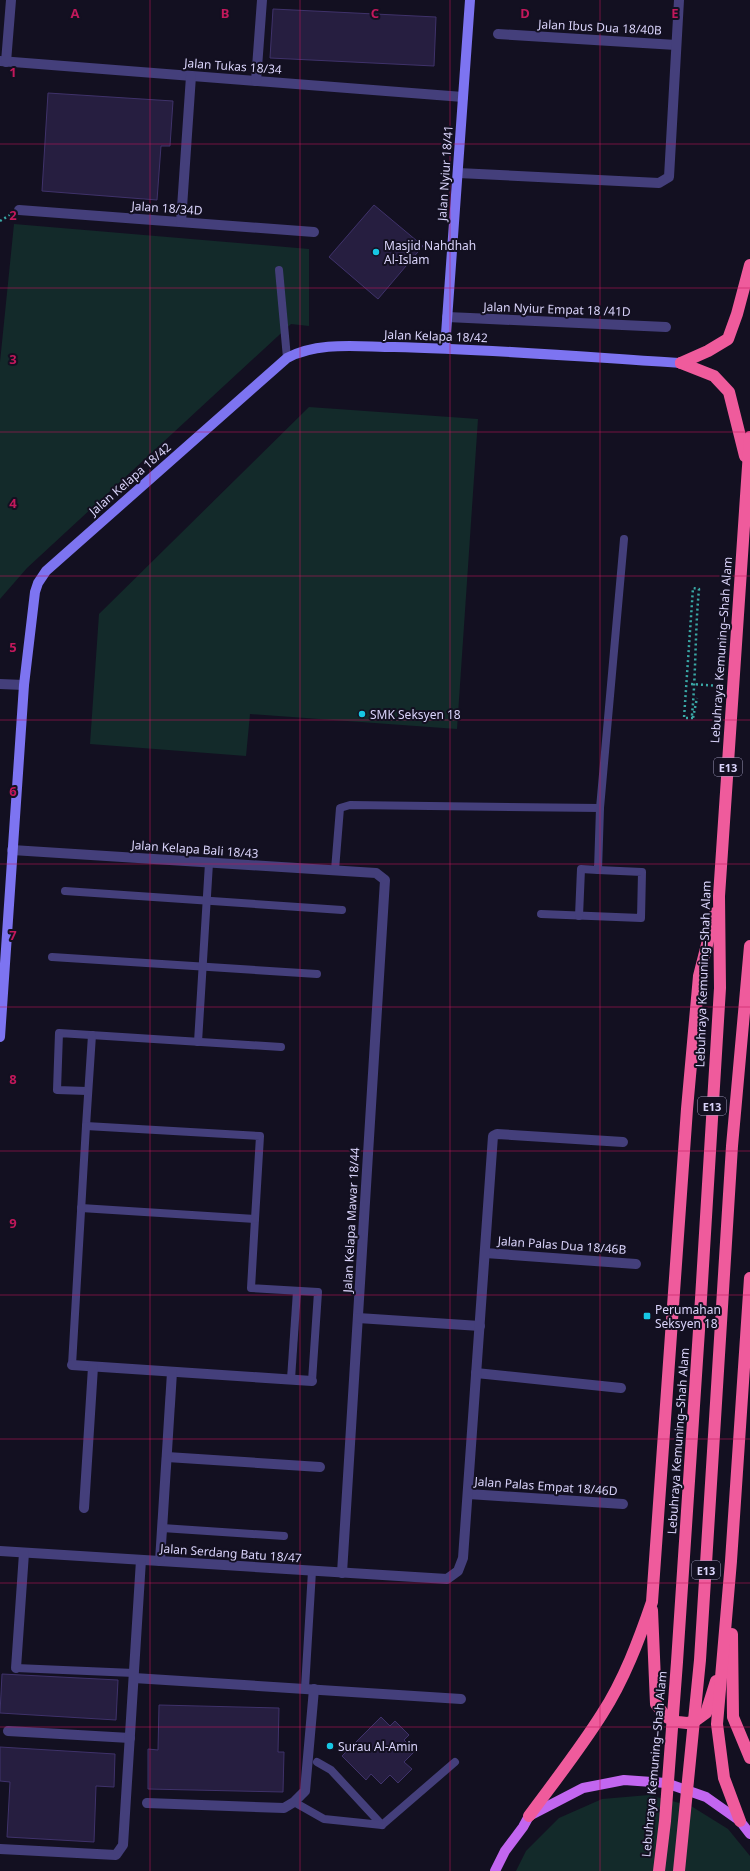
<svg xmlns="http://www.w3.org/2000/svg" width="750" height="1871" font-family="'Noto Sans',sans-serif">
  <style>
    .green { fill: #132a2a }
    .building { fill: #261e40; stroke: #3f326a }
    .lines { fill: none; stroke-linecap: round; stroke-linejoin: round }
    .path { stroke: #3aa8a6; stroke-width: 2.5; stroke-dasharray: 2 3; stroke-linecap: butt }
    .lane { stroke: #443f7b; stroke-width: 8 }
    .street { stroke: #443f7b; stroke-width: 10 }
    .secondary { stroke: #7d74f1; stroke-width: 10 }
    .primary { stroke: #c266f0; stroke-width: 10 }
    .highway { stroke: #ef5b9c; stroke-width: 12 }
    .grid { fill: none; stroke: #c2185b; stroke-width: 1; stroke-opacity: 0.55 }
    .poi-dot { fill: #17c7e4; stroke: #131021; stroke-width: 1.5 }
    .labels { text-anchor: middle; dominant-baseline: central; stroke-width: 4; stroke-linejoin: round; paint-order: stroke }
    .shield { fill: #131021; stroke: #9e99ba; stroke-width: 1 }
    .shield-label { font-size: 11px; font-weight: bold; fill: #dad4fb }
    .street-label { font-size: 12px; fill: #dad4fb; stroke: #131021 }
    .poi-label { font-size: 12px; fill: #dad4fb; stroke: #131021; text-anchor: start }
    .grid-label { font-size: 13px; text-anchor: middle; font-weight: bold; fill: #c2185b; stroke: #131021; stroke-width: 4; stroke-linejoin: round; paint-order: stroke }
  </style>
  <rect width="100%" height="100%" fill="#131021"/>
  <g class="green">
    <polygon points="14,224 309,249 309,326 291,324 27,568 0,599 0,362"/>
    <polygon points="309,407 478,419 457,729 250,714 246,756 90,744 99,614"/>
    <polygon points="649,1795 691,1806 728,1829 750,1856 750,1871 516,1871 526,1851 559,1818 602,1799"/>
  </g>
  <g class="building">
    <polygon points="273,9 436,17 434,66 270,58"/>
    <polygon points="48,93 173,101 170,146 161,146 157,200 42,191"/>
    <polygon points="374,205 423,246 378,299 329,257"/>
    <polygon points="2,1674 118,1680 116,1720 0,1713"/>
    <polygon points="159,1705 279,1708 278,1752 284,1752 283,1792 148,1789 148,1749 158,1750"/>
    <polygon points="381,1717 390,1726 395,1721 409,1735 404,1740 415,1751 404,1762 412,1769 398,1783 390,1775 381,1784 371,1774 366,1780 342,1756"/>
    <polygon points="0,1747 115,1754 114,1787 96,1786 94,1842 7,1837 10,1782 0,1781"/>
  </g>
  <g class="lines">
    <g class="path">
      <polyline points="0,221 10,215"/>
      <polyline points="691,684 720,686"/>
      <path d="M693,718H684L693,588L699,589C695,631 696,673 692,715L693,718L697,698"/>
    </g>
    <g class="lane">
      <polyline points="279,270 287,358"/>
      <polyline points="335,870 340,808 350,805 600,808"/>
      <polyline points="65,891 342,910"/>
      <polyline points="541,914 641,918 642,872 598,870"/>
      <polyline points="579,916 581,869 598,870 600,808 624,539"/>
      <polyline points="52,957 317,974"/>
      <polyline points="198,1042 209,863"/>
      <polyline points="87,1091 57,1090 59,1033 281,1047"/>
      <polyline points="86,1126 92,1035"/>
      <polyline points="81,1208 255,1219 251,1288 318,1292 312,1381"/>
      <polyline points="72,1365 86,1126 260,1136 255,1219"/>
      <polyline points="291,1379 297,1291"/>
      <polyline points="162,1528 284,1536"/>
      <polyline points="16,1668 134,1673"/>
      <polyline points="305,1688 312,1571"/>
      <polyline points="317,1762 331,1770 382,1825 455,1762"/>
      <polyline points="294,1802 324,1819 382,1825"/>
    </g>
    <g class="street">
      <polyline points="498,34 676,45"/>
      <polyline points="0,61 463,97"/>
      <polyline points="6,62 11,0"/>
      <polyline points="256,81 262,0"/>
      <polyline points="458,173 659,183 669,177 679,0"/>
      <polyline points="19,210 314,232"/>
      <polyline points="181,222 191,76"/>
      <polyline points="447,317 666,327"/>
      <polyline points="0,684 24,685"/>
      <polyline points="12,850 376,873 385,880 342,1573"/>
      <polyline points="485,1253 636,1264"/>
      <polyline points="358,1318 480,1326"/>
      <polyline points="72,1365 312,1381"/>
      <polyline points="476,1373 621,1388"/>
      <polyline points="167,1457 320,1467"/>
      <polyline points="468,1494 623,1504"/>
      <polyline points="84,1508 93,1367"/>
      <polyline points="0,1551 447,1579 458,1571 463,1558 493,1136 497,1134 623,1142"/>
      <polyline points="160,1561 172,1372"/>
      <polyline points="16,1668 24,1553"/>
      <polyline points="134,1678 461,1699"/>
      <polyline points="8,1731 130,1738"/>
      <polyline points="147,1803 284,1808 294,1802 305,1791 314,1689"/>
      <polyline points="0,1849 116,1855 123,1845 141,1560"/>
    </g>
    <g class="secondary">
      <polyline points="445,348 470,0"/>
      <path d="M0,1037L24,685L35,592L38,583L46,571L287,358C319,341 359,347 394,347C490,349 586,357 681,363"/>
    </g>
    <polyline class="primary" points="495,1871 505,1851 523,1827 529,1816 583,1788 624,1780 666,1783 706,1797 740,1821 750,1834"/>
    <g class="highway">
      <polyline points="681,363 714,376 729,392 745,456"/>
      <polyline points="681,363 708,351 728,339 737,314 750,265"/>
      <polyline points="652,1610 656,1704 666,1717 678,1722 687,1723 695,1721 706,1713 716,1681"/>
      <polyline points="732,1634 733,1717 750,1758"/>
      <path d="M529,1816C554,1782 580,1749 602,1714C624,1680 639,1640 652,1602L687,1109L699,976L715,913"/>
      <polyline points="740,1821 724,1778 717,1724 731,1561 750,1278"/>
      <polyline points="659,1871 665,1821 677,1662 700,1315 720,988 719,896 750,437"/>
      <polyline points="679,1871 700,1660 732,1146 750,946"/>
    </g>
  </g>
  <path class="grid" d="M150,0V1871M300,0V1871M450,0V1871M600,0V1871M0,144H750M0,288H750M0,432H750M0,576H750M0,720H750M0,864H750M0,1007H750M0,1151H750M0,1295H750M0,1439H750M0,1583H750M0,1727H750"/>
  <g class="poi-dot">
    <circle cx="376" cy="252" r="4"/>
    <circle cx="362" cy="714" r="4"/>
    <rect x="643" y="1312" width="8" height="8" rx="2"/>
    <circle cx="330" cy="1746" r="4"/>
  </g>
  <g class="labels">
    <g class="shield">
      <rect x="714" y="758" width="28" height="18" rx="3"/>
      <rect x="698" y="1097" width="28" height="18" rx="3"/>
      <rect x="692" y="1561" width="28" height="18" rx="3"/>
    </g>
    <g class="shield-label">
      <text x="728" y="767">E13</text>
      <text x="712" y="1106">E13</text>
      <text x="706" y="1570">E13</text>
    </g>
    <g class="street-label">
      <text transform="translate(600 27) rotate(3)">Jalan Ibus Dua 18/40B</text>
      <text transform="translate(233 66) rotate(4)">Jalan Tukas 18/34</text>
      <text transform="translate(445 173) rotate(-86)">Jalan Nyiur 18/41</text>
      <text transform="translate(167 208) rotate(4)">Jalan 18/34D</text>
      <text transform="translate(557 309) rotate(2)">Jalan Nyiur Empat 18 /41D</text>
      <text transform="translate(436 336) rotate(2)">Jalan Kelapa 18/42</text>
      <text transform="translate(130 479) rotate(-41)">Jalan Kelapa 18/42</text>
      <text transform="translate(721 650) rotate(-86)">Lebuhraya Kemuning–Shah Alam</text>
      <text transform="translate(195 849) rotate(4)">Jalan Kelapa Bali 18/43</text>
      <text transform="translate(703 974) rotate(-88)">Lebuhraya Kemuning–Shah Alam</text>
      <text transform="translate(351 1220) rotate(-87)">Jalan Kelapa Mawar 18/44</text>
      <text transform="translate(562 1245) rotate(4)">Jalan Palas Dua 18/46B</text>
      <text transform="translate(678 1441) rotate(-86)">Lebuhraya Kemuning–Shah Alam</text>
      <text transform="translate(546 1486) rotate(4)">Jalan Palas Empat 18/46D</text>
      <text transform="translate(231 1553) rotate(4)">Jalan Serdang Batu 18/47</text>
      <text transform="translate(654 1764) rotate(-85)">Lebuhraya Kemuning–Shah Alam</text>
    </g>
    <g class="poi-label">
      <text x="384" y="245">Masjid Nahdhah<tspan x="384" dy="14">Al-Islam</tspan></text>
      <text x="370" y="714">SMK Seksyen 18</text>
      <text x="655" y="1309">Perumahan<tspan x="655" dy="14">Seksyen 18</tspan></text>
      <text x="338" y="1746">Surau Al-Amin</text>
    </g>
  </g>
  <g class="grid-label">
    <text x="75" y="18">A</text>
    <text x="225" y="18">B</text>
    <text x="375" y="18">C</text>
    <text x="525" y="18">D</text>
    <text x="675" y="18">E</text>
    <text x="13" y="77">1</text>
    <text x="13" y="220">2</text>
    <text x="13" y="364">3</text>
    <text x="13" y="508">4</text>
    <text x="13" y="652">5</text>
    <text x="13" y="796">6</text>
    <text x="13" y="940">7</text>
    <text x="13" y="1084">8</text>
    <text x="13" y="1228">9</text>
  </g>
</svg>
